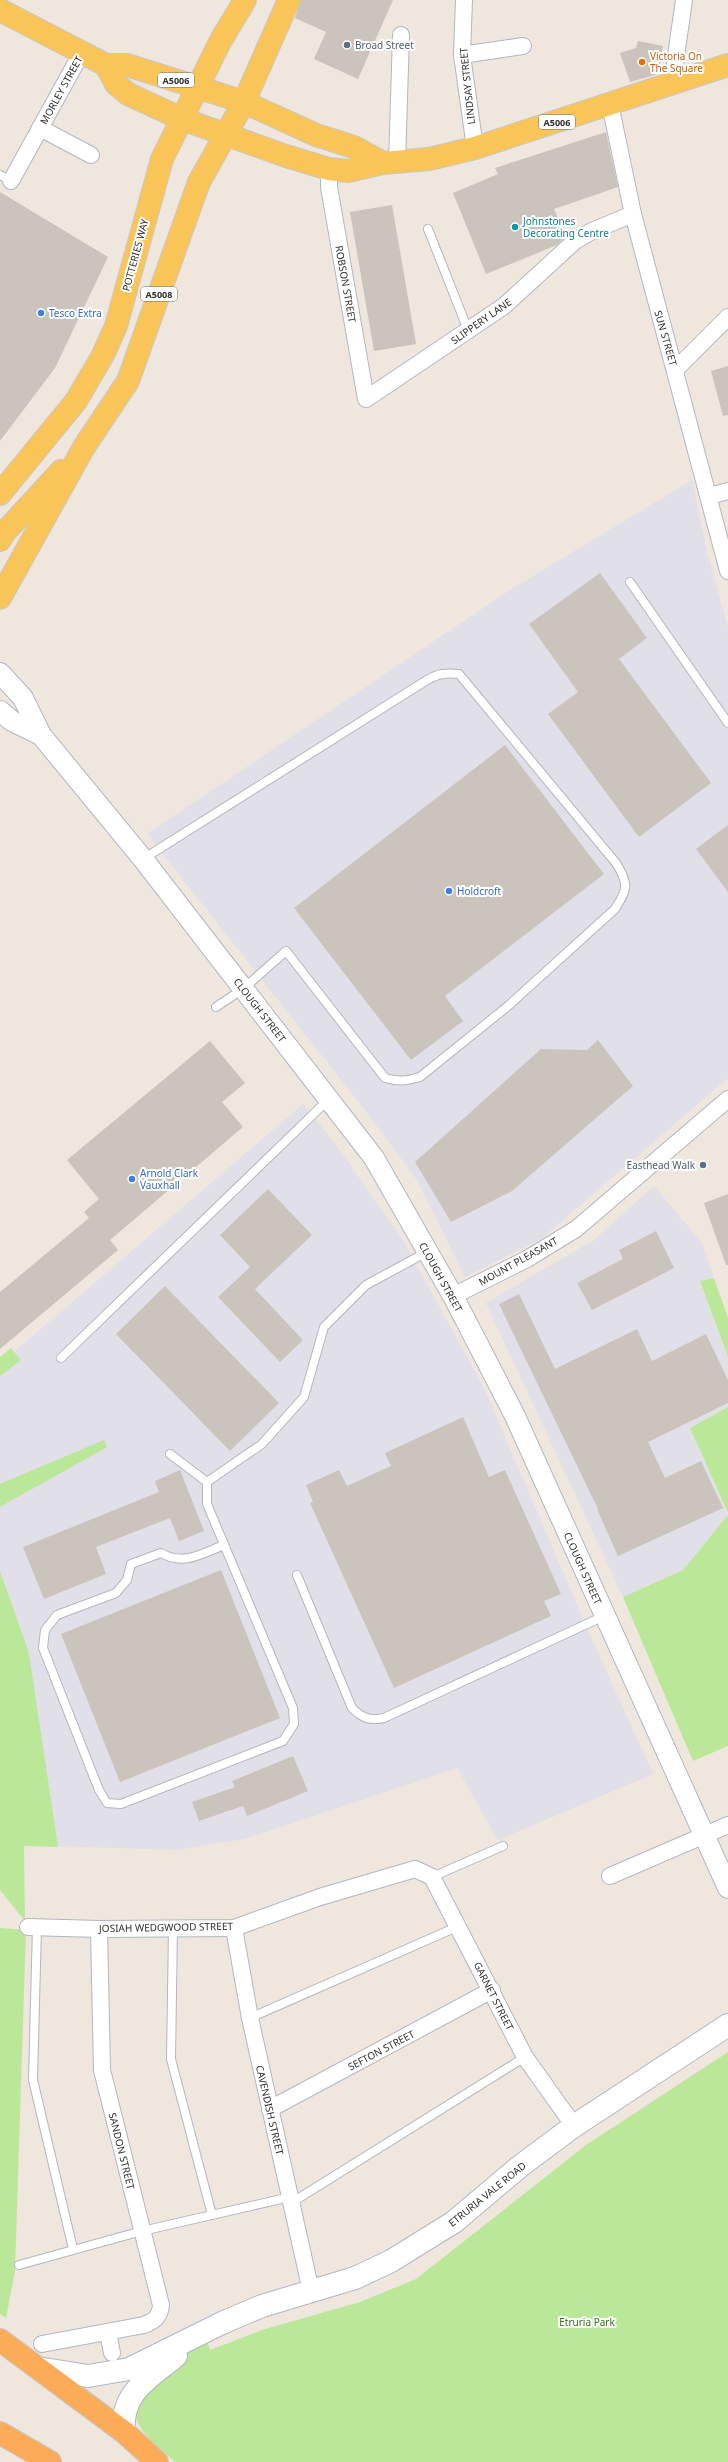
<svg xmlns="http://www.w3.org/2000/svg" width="728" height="2462" font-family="'Noto Sans',sans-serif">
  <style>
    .industrial { fill: #e1dfe7 }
    .green { fill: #bbe898 }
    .building { fill: #cbc4bd }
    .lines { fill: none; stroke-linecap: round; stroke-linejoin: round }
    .service-casing { stroke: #b2b6c1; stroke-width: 10 }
    .minor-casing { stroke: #b2b6c1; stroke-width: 18 }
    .tertiary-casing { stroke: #b2b6c1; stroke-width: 22 }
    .secondary-casing { stroke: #b2b6c1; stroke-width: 24 }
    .primary-casing { stroke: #c8c8c8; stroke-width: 24 }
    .trunk-casing { stroke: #c8c8c8; stroke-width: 24 }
    .service { stroke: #fff; stroke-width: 8 }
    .minor { stroke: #fff; stroke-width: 16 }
    .tertiary { stroke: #fff; stroke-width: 20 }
    .secondary { stroke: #fff; stroke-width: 22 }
    .primary { stroke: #fac558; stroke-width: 22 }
    .trunk { stroke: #fcac58; stroke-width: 22 }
    .service-dot { fill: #5c6f8a; stroke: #fff; stroke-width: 1.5 }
    .food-dot { fill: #e8710a; stroke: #fff; stroke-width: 1.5 }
    .culture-dot { fill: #0f9aa8; stroke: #fff; stroke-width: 1.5 }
    .shop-dot { fill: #3f7fe0; stroke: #fff; stroke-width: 1.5 }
    .labels { text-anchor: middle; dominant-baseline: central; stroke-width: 4; stroke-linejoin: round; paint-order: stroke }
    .shield { fill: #fff; stroke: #6c6c6c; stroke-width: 1 }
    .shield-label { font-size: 9px; font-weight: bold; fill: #2d2d2d }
    .service-label { font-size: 10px; fill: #4e5e75; stroke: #fff; text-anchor: start }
    .food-label { font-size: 10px; fill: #c56008; stroke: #fff; text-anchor: start }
    .street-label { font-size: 10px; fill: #2d2d2d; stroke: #fff }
    .culture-label { font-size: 10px; fill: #0d838f; stroke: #fff; text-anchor: start }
    .shop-label { font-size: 10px; fill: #366cbe; stroke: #fff; text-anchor: start }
    .park-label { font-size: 10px; fill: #317016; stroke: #fff }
  </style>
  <rect width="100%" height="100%" fill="#efe6de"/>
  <g class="industrial">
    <polygon points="692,480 707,551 728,628 728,1078 541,1239 465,1277 417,1180 368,1114 147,834 510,590"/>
    <polygon points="303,1104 334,1142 403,1240 484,1388 586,1626 653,1774 498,1840 457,1768 245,1839 176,1850 24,1845 0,1670 0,1364"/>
    <polygon points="654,1186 702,1243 714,1278 700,1282 728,1357 728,1407 690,1428 728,1515 683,1570 623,1597 486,1303 594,1240"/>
  </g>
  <g class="green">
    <polygon points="714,1278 728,1318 728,1357 700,1281"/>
    <polygon points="11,1348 21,1360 0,1376 0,1357"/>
    <polygon points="728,1407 728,1513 690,1428"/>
    <polygon points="104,1440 107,1447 0,1507 0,1484"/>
    <polygon points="728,1515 728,1746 693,1761 623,1597 683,1570"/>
    <polygon points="0,1571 29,1653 58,1847 24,1846 25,1921 0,1890"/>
    <polygon points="0,1928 26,1930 15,2271 6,2318 0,2314"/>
    <path d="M728,2052V2462H175C158,2446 137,2433 134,2409L204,2332L210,2350L265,2329L360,2302L416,2279L586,2145Z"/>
  </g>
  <g class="building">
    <polygon points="301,0 393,0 358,79 314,59 326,32 295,18"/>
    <polygon points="638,41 663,46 659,70 655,75 630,82 620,53 636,48"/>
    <polygon points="606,132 618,187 554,209 566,236 557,245 486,274 453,193 498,174 495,168"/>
    <polygon points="0,192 108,257 55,368 0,441"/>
    <polygon points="392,205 416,344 374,351 350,212"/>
    <polygon points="728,366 728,415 723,416 711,371"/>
    <polygon points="600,573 647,638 619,659 711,783 639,837 548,714 578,692 529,624"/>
    <polygon points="505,745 604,874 445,996 463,1021 411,1060 294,908"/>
    <polygon points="728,825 728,892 696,849"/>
    <polygon points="598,1040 633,1086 512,1191 451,1222 415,1162 541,1049 587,1050"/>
    <polygon points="210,1041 245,1083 222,1102 243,1127 110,1240 118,1250 0,1349 0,1292 89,1218 84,1212 99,1199 67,1160"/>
    <polygon points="268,1189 312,1235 255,1289 303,1340 280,1362 218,1297 250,1267 220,1235"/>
    <polygon points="728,1194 728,1265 726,1265 704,1203"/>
    <polygon points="656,1231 674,1268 592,1310 577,1283 623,1259 619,1250"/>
    <polygon points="165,1286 279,1403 230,1451 116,1334"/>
    <polygon points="519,1294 555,1369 637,1329 652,1361 706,1334 728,1380 728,1403 648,1442 665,1478 701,1461 723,1508 618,1556 597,1509 598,1509 499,1304"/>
    <polygon points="463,1417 489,1477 505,1470 561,1594 544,1601 551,1616 394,1688 310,1503 313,1502 306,1485 339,1470 347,1486 391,1466 385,1453"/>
    <polygon points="180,1470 204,1531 179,1541 170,1518 96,1547 106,1574 44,1599 23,1547 159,1492 155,1481"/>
    <polygon points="221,1570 280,1718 120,1782 61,1634"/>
    <polygon points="293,1756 308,1791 247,1816 243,1806 199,1821 192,1802 235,1787 232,1781"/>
  </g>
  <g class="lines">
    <g class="service-casing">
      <g id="service">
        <polyline points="0,175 11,181"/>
        <polyline points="428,229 468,330"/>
        <polyline points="630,582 728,723"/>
        <path d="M143,859L427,680C439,673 446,673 459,674L616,863C629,884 628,889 615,909L508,1006L420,1077C406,1081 399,1082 385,1078L286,951L243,989L216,1007"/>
        <polyline points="61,1358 328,1100"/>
        <polyline points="170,1454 207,1482 262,1444 304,1397 324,1327 366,1285 427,1252"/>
        <path d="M207,1482V1504L293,1708L294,1724L283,1741L121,1804L107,1803L99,1790L43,1648L45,1630L57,1615L116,1593L127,1580L131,1564L161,1553C184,1566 201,1554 224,1545"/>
        <path d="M297,1575L352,1708C362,1718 370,1721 384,1718L604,1616"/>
        <polyline points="432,1877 503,1846"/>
        <polyline points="37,1927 33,2080 73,2249"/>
        <polyline points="173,1928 171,2059 212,2215"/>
        <polyline points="250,2018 459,1926"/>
        <polyline points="291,2203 525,2057"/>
        <polyline points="19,2265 142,2231 290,2197"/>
      </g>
    </g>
    <g class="minor-casing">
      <g id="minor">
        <polyline points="464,0 462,55 475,148"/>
        <polyline points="462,55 523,46"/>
        <polyline points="680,81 675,63 684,0"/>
        <polyline points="610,104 633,214 728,571"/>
        <polyline points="40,128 91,155"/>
        <polyline points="397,163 401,35"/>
        <polyline points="329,169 329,187 366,399 504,306 575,241 592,231 633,214"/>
        <polyline points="11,181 82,52"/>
        <polyline points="675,370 728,317"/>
        <polyline points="709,496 728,491"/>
        <polyline points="453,1296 527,1259 576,1229 728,1099"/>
        <polyline points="610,1876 728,1825"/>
        <polyline points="28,1927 99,1929 234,1928 320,1897 415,1869 432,1877 525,2057 574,2126"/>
        <polyline points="234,1928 250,2018 311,2291"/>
        <polyline points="270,2109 492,1990"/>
        <polyline points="108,2332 112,2353"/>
        <path d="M42,2344L144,2325C154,2321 160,2317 161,2305L102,2070L99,1929"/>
      </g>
    </g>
    <g class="tertiary-casing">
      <g id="tertiary">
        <polyline points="0,673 23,698 41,735 143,859 374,1158 453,1296 515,1416 728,1888"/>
        <polyline points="0,711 12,721 41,735"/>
      </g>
    </g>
    <g class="secondary-casing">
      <g id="secondary">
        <polyline points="38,2368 88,2376 129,2369 224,2322 262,2306 355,2278 391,2261 454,2222 519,2167 574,2126 728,2025"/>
        <path d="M124,2432C120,2393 149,2378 176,2356"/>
      </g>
    </g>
    <g class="primary-casing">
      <g id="primary">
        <polyline points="0,10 106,65 127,65 244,102 316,135 354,147 383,163"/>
        <polyline points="106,65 116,84 128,94 182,119 286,156 329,169 348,171 383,163 429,159 475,148 728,65"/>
        <polyline points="0,494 76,401 103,355 116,326 162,159 221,40 245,0"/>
        <polyline points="0,540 5,532 61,471"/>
        <polyline points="0,598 84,447 128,381 199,182 244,102 289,0"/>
      </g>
    </g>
    <g class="trunk-casing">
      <g id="trunk">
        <polyline points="0,2340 124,2432 157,2462"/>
        <polyline points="0,2433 50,2462"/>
      </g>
    </g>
    <use href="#service" class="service"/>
    <use href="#minor" class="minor"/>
    <use href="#tertiary" class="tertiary"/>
    <use href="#secondary" class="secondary"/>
    <use href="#primary" class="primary"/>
    <use href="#trunk" class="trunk"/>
  </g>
  <g class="service-dot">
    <circle cx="347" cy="45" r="4"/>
    <circle cx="703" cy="1165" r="4"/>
  </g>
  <circle class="food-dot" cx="642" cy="62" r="4"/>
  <circle class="culture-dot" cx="515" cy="227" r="4"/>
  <g class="shop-dot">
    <circle cx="41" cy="313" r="4"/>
    <circle cx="449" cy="891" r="4"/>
    <circle cx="132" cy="1179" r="4"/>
  </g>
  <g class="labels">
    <g class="shield">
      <rect x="158" y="73" width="36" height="14" rx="3"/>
      <rect x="539" y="115" width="36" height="14" rx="3"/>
      <rect x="141" y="287" width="36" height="14" rx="3"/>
    </g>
    <g class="shield-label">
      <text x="176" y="80">A5006</text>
      <text x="557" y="122">A5006</text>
      <text x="159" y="294">A5008</text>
    </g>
    <g class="service-label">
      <text x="355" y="45">Broad Street</text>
      <text x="695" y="1165" text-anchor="end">Easthead Walk</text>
    </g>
    <g class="food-label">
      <text x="650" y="56">Victoria On<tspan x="650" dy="12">The Square</tspan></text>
    </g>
    <g class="street-label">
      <text transform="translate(467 86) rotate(-96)">LINDSAY STREET</text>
      <text transform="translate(61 90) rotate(-61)">MORLEY STREET</text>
      <text transform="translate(135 255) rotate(-75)">POTTERIES WAY</text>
      <text transform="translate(346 284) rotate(80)">ROBSON STREET</text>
      <text transform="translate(481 321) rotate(-35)">SLIPPERY LANE</text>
      <text transform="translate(666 338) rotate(74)">SUN STREET</text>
      <text transform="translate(260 1010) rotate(52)">CLOUGH STREET</text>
      <text transform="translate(518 1261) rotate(-29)">MOUNT PLEASANT</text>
      <text transform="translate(441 1277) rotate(61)">CLOUGH STREET</text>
      <text transform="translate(583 1568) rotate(66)">CLOUGH STREET</text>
      <text transform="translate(166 1927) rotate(-1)">JOSIAH WEDGWOOD STREET</text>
      <text transform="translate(494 1996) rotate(63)">GARNET STREET</text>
      <text transform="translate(381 2050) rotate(-28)">SEFTON STREET</text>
      <text transform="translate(270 2110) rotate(77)">CAVENDISH STREET</text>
      <text transform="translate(122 2151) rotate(76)">SANDON STREET</text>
      <text transform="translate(487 2194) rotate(-39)">ETRURIA VALE ROAD</text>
    </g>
    <g class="culture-label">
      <text x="523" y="221">Johnstones<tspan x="523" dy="12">Decorating Centre</tspan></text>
    </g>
    <g class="shop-label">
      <text x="49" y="313">Tesco Extra</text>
      <text x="457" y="891">Holdcroft</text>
      <text x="140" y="1173">Arnold Clark<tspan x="140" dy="12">Vauxhall</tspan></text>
    </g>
    <g class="park-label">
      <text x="587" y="2322">Etruria Park</text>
    </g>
  </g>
</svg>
